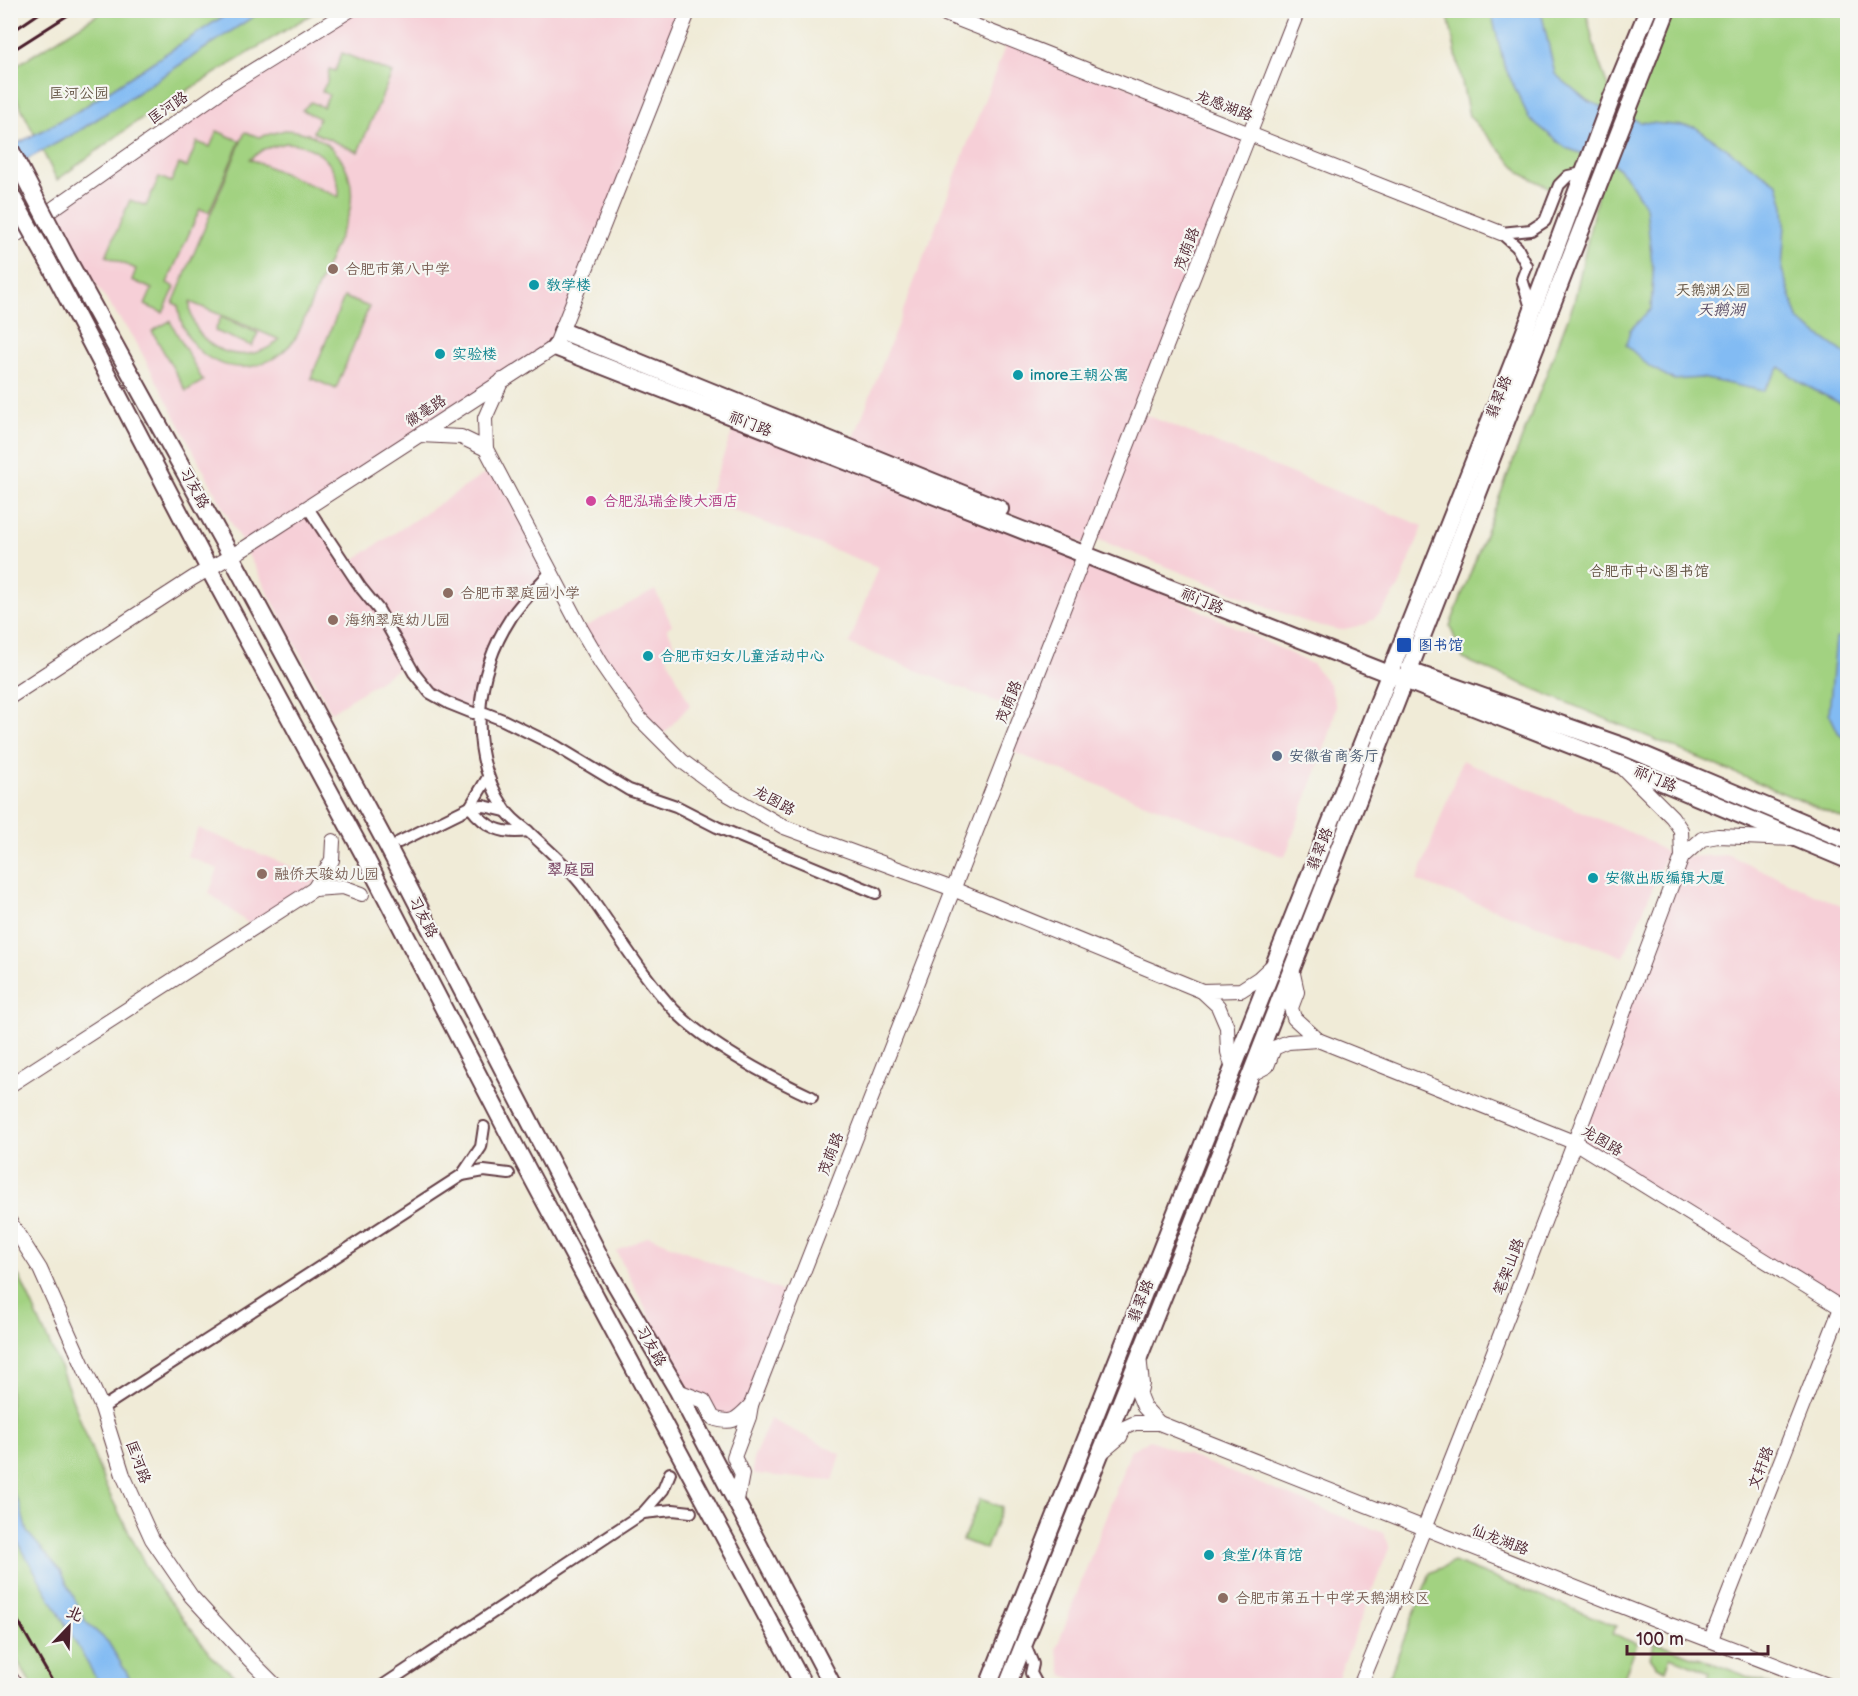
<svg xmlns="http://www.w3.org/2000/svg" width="1858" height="1696" font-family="'Balsamiq Sans','LXGW WenKai TC',sans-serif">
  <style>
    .built { fill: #f6cfd7 }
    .green { fill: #a2d281; stroke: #767856; stroke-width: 1.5; fill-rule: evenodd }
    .water { fill: #82bbf3; stroke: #666d8f; stroke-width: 1.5 }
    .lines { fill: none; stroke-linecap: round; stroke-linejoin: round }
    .minor-casing { stroke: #633e45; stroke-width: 14 }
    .tertiary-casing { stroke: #633e45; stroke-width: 16 }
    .primary-casing { stroke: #633e45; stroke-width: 20 }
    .motorway-casing { stroke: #633e45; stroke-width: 22 }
    .minor { stroke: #fff; stroke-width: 10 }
    .tertiary { stroke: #fff; stroke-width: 14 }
    .primary { stroke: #fff; stroke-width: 16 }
    .motorway { stroke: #fff; stroke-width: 20 }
    .rail { stroke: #4a1f2b; stroke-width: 3 }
    .primary-bridge-casing { stroke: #633e45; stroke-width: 20; stroke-linecap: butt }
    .primary-bridge { stroke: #fff; stroke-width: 16 }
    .education-dot { fill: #8d6e63; stroke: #f6f6f2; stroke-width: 2 }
    .culture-dot { fill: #0f9aa8; stroke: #f6f6f2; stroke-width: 2 }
    .hotel-dot { fill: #d1479c; stroke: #f6f6f2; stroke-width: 2 }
    .transit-dot { fill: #1a4fb4; stroke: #f6f6f2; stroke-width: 2 }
    .service-dot { fill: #5c6f8a; stroke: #f6f6f2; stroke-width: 2 }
    .labels { text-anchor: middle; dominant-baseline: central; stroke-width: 4.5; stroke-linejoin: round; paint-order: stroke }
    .park-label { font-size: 15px; fill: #645545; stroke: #f6f6f2 }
    .street-label { font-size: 15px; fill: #4a1f2b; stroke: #f6f6f2 }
    .education-label { font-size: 15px; fill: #785e54; stroke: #f6f6f2; text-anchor: start }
    .culture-label { font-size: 15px; fill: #0d838f; stroke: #f6f6f2; text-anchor: start }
    .hotel-label { font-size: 15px; fill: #b23c85; stroke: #f6f6f2; text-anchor: start }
    .transit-label { font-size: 15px; fill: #164399; stroke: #f6f6f2; text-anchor: start }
    .service-label { font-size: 15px; fill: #4e5e75; stroke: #f6f6f2; text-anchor: start }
    .water-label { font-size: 16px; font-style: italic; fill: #5b4e67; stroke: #f6f6f2 }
    .neighbourhood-label { font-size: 16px; font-weight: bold; fill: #7e4c69; stroke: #f6f6f2 }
  </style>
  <rect width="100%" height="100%" fill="#f6f6f2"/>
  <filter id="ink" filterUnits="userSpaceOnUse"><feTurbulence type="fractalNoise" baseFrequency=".0167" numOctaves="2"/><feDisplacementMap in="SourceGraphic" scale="12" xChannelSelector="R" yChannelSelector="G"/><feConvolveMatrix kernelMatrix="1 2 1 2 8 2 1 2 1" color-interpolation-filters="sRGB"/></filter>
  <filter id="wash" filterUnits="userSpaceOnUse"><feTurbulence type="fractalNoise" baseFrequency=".008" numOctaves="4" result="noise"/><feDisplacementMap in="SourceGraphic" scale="24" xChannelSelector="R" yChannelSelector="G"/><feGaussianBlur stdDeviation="1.35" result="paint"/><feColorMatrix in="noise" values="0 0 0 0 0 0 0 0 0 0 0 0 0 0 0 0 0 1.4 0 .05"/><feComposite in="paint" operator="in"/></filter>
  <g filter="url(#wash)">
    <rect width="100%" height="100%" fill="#f0ebd7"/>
    <g class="built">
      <polygon points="350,11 689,11 555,347 308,508 346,565 495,467 551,572 500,637 481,713 430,693 407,663 331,712 136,342 95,283 65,255 48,214"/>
      <polygon points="1008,39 1250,134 1141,413 1423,526 1399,587 1381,613 1366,624 1341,630 1311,624 1092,537 1089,546 850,448"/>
      <polygon points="737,419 1085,555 1312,664 1330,685 1336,707 1331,730 1285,857 1008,750 1022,712 849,644 878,567 707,500"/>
      <polygon points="655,590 672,625 667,628 676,647 665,653 690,705 660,738 581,629"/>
      <polygon points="1462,760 1643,838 1667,853 1624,957 1417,881"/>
      <polygon points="198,828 320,879 254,928 209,893 218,869 187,856"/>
      <polygon points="1729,855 1847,909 1847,1312 1576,1143 1682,857"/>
      <polygon points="649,1236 793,1296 751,1405 727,1423 691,1396 616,1251"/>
      <polygon points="770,1419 841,1454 833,1481 753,1474 753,1459"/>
      <polygon points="1150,1440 1383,1533 1390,1546 1335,1685 1089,1686 1063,1675 1056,1649 1131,1450"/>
    </g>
    <g class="green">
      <polygon points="103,11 317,11 139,120 57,180 11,87 11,69"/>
      <path d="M1447,11H1586L1596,54L1612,97L1629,106L1667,11H1847V820L1463,659L1450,626L1574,302L1601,179C1578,170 1571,173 1556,191L1522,174L1469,116Z"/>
      <polygon points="342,53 392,73 358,152 313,132 319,118 302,110 311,102 323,107 329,95 322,91 327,82 329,69 335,71"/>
      <path d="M285,130C331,132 360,168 349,214L297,336C260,390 184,370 178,305L173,303L245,132L259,137ZM286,143C317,144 340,165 339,197L250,159L264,149ZM190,302L278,339L279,340C245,371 189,349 190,302Z"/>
      <polygon points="217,131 240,141 209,212 200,209 167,283 175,287 163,313 145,305 152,289 132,280 136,269 106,256 130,200 146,206 159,177 171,182 179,164 187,167 197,142 210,147"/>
      <polygon points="344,297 369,307 336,389 311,378"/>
      <polygon points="221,317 258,333 252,346 215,331"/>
      <polygon points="170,321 203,381 186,391 152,331"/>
      <polygon points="10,1265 20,1278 60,1367 106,1487 152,1578 214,1659 247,1685 32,1685 10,1649"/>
      <polygon points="980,1499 1002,1507 986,1549 963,1540"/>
      <polygon points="1454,1562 1616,1626 1613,1634 1637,1644 1621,1685 1386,1685 1430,1573"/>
      <polygon points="1655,1642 1771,1685 1746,1685 1735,1681 1733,1685 1706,1685 1710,1672 1671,1657 1666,1670 1657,1666 1650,1657"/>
    </g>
    <g class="water">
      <polygon points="231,11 262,11 79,131 11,168 11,147 75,113"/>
      <polygon points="1491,11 1541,11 1555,74 1588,101 1640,122 1695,127 1778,184 1784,206 1785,224 1782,270 1799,321 1847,355 1847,407 1801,383 1780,367 1763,391 1701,378 1674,380 1650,367 1626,345 1630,330 1651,309 1653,273 1646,207 1628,179 1615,165 1566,148 1529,118 1504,65"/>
      <polygon points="1847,633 1847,742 1838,732 1829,713 1836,638"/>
      <polygon points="10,1486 20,1506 27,1532 61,1571 86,1622 108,1642 134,1685 100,1685 11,1530"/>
    </g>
  </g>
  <g filter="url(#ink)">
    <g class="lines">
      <g class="minor-casing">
        <g id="minor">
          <polyline points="1532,311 1522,279 1527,266 1517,247 1501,233 1531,230 1545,221 1559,185 1568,176 1583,173"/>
          <polyline points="308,508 361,588 378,609 414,673 430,693 448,703 473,713 485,713 503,720 556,746 629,790 676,806 717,827 876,893"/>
          <path d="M551,572C538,586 523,600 512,616C475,672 466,752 505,809C510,818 520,825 528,831C548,850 569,867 585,889C615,930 640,973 674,1010C707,1044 769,1077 812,1097"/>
          <path d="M488,777L470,807C486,828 503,835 528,831"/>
          <polyline points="399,842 470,807 484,806 505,811"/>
          <polyline points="484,1127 481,1147 462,1175 484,1171 509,1174"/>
          <polyline points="102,1408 462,1175"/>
          <polyline points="670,1473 663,1490 643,1513 673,1510 691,1512"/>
          <polyline points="1024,1643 1033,1664 1031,1673 1038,1686"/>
          <polyline points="382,1686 643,1513"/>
        </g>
      </g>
      <g class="tertiary-casing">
        <g id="tertiary">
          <polyline points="935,10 1501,233"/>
          <polyline points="10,239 228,86 350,10"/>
          <polyline points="420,435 461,437 486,449 485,418 502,380"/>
          <polyline points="486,449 581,629 601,663 639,718 682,761 724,792 784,827 953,889 1202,991"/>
          <polyline points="10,697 193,578 245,548 555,347 689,10"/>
          <polyline points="1622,767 1672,817 1681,830 1682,857 1702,839 1718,836 1794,839"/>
          <polyline points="333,841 332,860 314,889 343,887 362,894"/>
          <polyline points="1318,1040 1576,1143 1848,1312"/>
          <polyline points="1233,1069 1228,1052 1227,1027 1218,1006 1202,991 1241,990 1258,979 1274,964"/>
          <polyline points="1250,1075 1267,1066 1274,1048 1288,1042 1318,1040 1294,1018 1291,1008 1297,992 1292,969"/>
          <polyline points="10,1085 314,889"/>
          <polyline points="10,1222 40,1269 102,1408 123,1475 152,1539 191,1596 247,1657 276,1686"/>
          <path d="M678,1391L704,1401L713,1418C734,1425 737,1419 751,1405L749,1417L734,1457L742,1474L737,1500"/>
          <polyline points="751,1405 1298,10"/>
          <polyline points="1159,1423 1657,1620 1830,1686"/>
          <polyline points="1101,1453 1120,1437 1124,1428 1135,1423 1159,1423 1144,1407 1139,1395 1142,1384 1139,1356"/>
          <polyline points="1711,1639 1841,1308"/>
          <path d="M1360,1686C1473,1412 1578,1135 1682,857"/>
        </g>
      </g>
      <g class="primary-casing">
        <g id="primary">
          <polyline points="65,255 231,556 388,847 602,1261 678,1391 833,1686"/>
          <polyline points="48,261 209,569 364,855 514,1144 804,1686"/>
          <polyline points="562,331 1000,509"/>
          <polyline points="555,347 1619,764 1848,860"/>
          <polyline points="1418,674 1625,747 1848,841"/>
          <polyline points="988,1686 1516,355 1612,97 1648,10"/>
          <polyline points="1007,1686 1189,1232 1667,10"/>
        </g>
      </g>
      <g class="motorway-casing">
        <polyline id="motorway" points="10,1682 12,1686"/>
      </g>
      <use href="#minor" class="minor"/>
      <use href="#tertiary" class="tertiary"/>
      <use href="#primary" class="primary"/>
      <use href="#motorway" class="motorway"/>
      <g class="rail">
        <polyline points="10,33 44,10"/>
        <polyline points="10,52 76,10"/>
        <polyline points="10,1607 55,1686"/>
      </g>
      <g class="primary-bridge-casing">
        <g id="primary-bridge">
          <polyline points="10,149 65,255"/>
          <polyline points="10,193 48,261"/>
        </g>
      </g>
      <use href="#primary-bridge" class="primary-bridge"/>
    </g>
  </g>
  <g class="education-dot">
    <circle cx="333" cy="269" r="6"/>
    <circle cx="448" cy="593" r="6"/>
    <circle cx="333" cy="620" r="6"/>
    <circle cx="262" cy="874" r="6"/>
    <circle cx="1223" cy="1598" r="6"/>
  </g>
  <g class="culture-dot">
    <circle cx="534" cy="285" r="6"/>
    <circle cx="440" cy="354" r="6"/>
    <circle cx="1018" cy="375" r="6"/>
    <circle cx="648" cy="656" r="6"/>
    <circle cx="1593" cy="878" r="6"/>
    <circle cx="1209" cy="1555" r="6"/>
  </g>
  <circle class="hotel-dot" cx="591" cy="501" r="6"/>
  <rect class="transit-dot" x="1396" y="637" width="16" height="16" rx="3"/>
  <circle class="service-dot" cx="1277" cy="756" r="6"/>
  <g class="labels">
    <g class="park-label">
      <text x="79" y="93">匡河公园</text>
      <text x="1713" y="290">天鹅湖公园</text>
      <text x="1649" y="571">合肥市中心图书馆</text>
    </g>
    <g class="street-label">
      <text transform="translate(1224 106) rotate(21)">龙感湖路</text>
      <text transform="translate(168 108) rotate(-35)">匡河路</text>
      <text transform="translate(1187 249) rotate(-69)">茂荫路</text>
      <text transform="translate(1499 397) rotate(-68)">翡翠路</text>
      <text transform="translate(426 411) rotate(-33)">徽毫路</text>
      <text transform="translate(750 424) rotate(21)">祁门路</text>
      <text transform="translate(194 488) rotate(61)">习友路</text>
      <text transform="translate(1202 601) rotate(22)">祁门路</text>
      <text transform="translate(1009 702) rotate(-68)">茂荫路</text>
      <text transform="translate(1655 779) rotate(23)">祁门路</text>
      <text transform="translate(774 801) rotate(29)">龙图路</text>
      <text transform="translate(1320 849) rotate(-68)">翡翠路</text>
      <text transform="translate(423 917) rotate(63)">习友路</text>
      <text transform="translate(1602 1141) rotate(31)">龙图路</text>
      <text transform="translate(831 1154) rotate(-69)">茂荫路</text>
      <text transform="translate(1509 1267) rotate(-69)">笔架山路</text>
      <text transform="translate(1141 1301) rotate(-68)">翡翠路</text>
      <text transform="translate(651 1346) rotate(60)">习友路</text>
      <text transform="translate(138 1462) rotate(70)">匡河路</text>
      <text transform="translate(1761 1468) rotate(-69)">文轩路</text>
      <text transform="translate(1500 1540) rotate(21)">仙龙湖路</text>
    </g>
    <g class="education-label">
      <text x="345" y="269">合肥市第八中学</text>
      <text x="460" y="593">合肥市翠庭园小学</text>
      <text x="345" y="620">海纳翠庭幼儿园</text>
      <text x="274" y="874">融侨天骏幼儿园</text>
      <text x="1235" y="1598">合肥市第五十中学天鹅湖校区</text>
    </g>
    <g class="culture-label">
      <text x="546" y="285">教学楼</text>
      <text x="452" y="354">实验楼</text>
      <text x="1030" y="375">imore王朝公寓</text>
      <text x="660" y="656">合肥市妇女儿童活动中心</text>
      <text x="1605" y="878">安徽出版编辑大厦</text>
      <text x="1221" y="1555">食堂/体育馆</text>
    </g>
    <g class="hotel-label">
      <text x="603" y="501">合肥泓瑞金陵大酒店</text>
    </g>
    <g class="transit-label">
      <text x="1418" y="645">图书馆</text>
    </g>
    <g class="service-label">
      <text x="1289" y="756">安徽省商务厅</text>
    </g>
    <g class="water-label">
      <text x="1721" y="310">天鹅湖</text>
    </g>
    <g class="neighbourhood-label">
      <text x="571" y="870">翠庭园</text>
    </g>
  </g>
  <rect width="1858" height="1696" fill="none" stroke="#f6f6f2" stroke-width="36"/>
  <g transform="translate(69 1627) rotate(23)" stroke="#f6f6f2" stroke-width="4.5" paint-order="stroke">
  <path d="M0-4.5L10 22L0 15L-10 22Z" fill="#4a1f2b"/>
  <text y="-9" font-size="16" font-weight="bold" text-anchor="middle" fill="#4a1f2b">北</text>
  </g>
  <path d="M1627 1645v9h141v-9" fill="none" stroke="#4a1f2b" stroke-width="3"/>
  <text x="1636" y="1645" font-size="18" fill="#4a1f2b" stroke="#f6f6f2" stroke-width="4.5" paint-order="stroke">100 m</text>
</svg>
